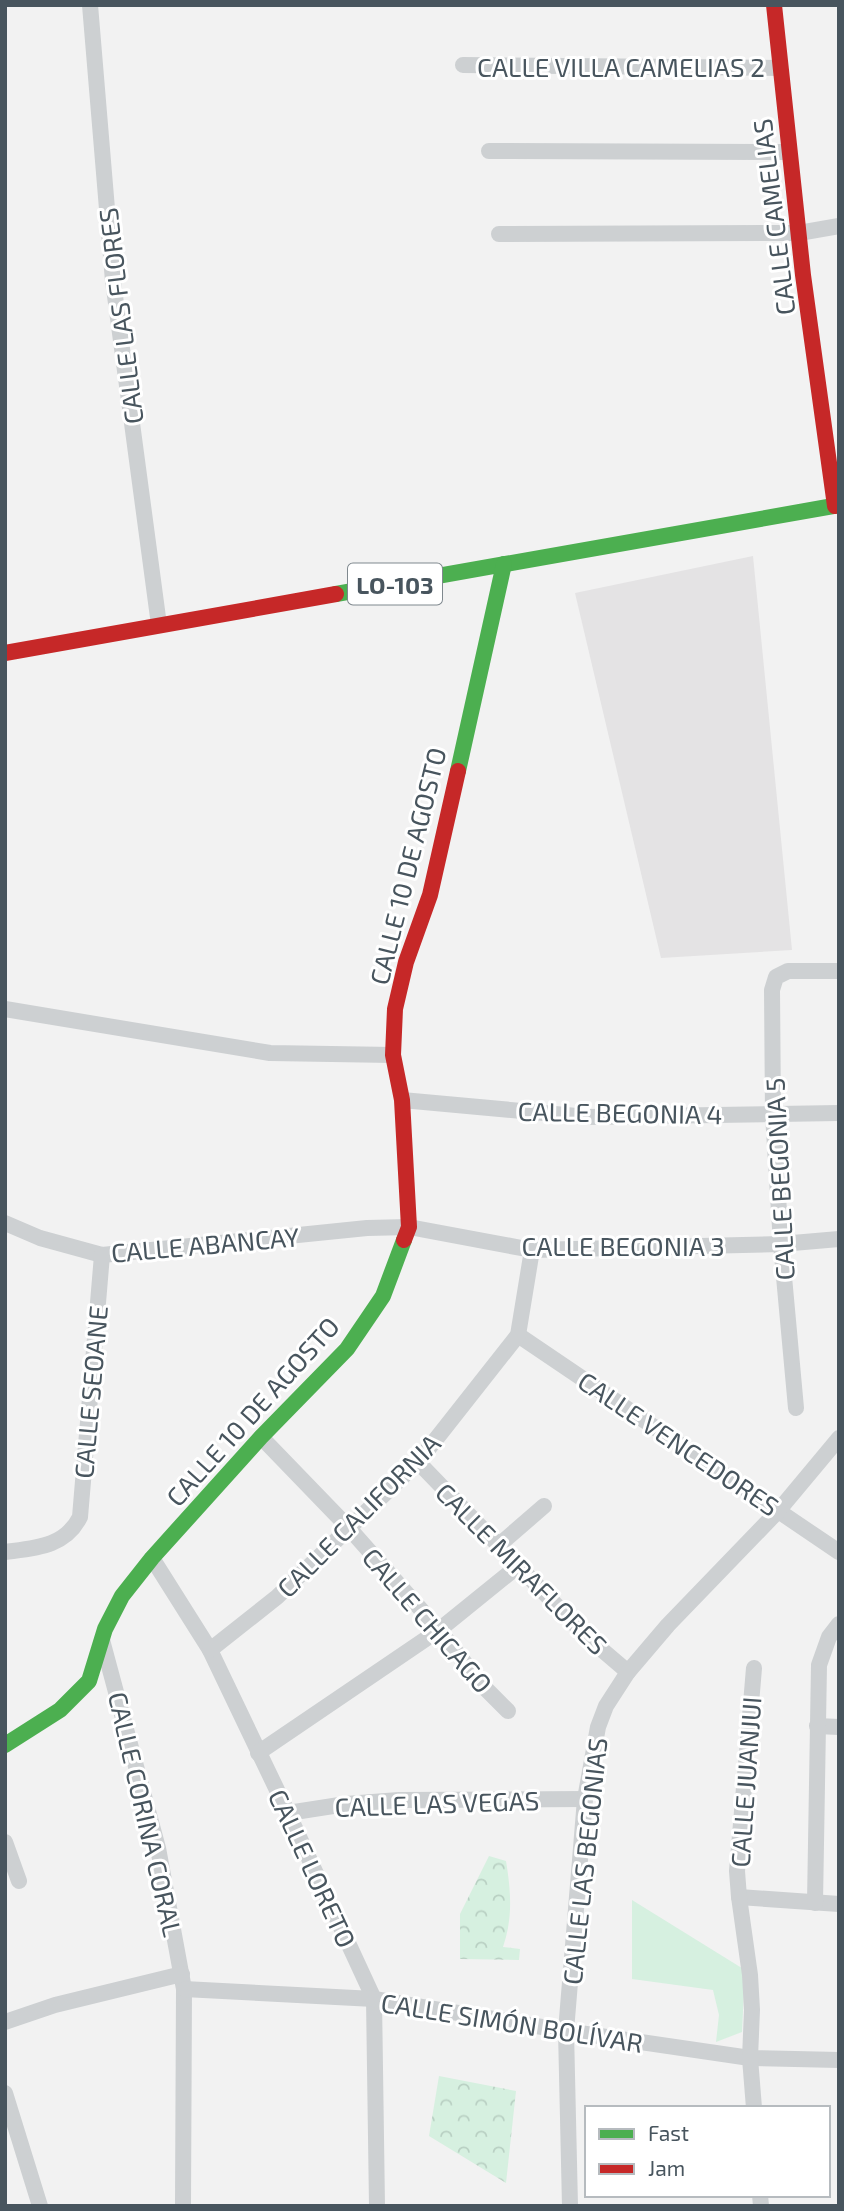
<svg xmlns="http://www.w3.org/2000/svg" width="844" height="2211" font-family="'Exo 2',sans-serif">
  <style>
    .education { fill: #e4e3e4 }
    .green { fill: #d6f0e0 }
    .forest { fill: url(#forest-crowns) }
    .lines { fill: none; stroke-linecap: round; stroke-linejoin: round }
    .street { stroke: #cdd0d2; stroke-width: 16 }
    .fast { stroke: #4caf50; stroke-width: 16 }
    .jam { stroke: #c62828; stroke-width: 16 }
    .labels { text-anchor: middle; dominant-baseline: central; stroke-width: 6; stroke-linejoin: round; paint-order: stroke }
    .shield { fill: #fff; stroke: #7f888e; stroke-width: 2 }
    .shield-label { font-size: 24px; font-weight: bold; fill: #48555e }
    .street-label { font-size: 26px; fill: #48555e; stroke: #fff }
  </style>
  <defs>
    <pattern id="forest-crowns" width="20" height="18" patternUnits="userSpaceOnUse" patternTransform="scale(1.75)"><rect width="20" height="18" fill="#d6f0e0"/><path d="M2 6a3 3 0 1 1 6 0M12 15a3 3 0 1 1 6 0" fill="none" stroke="#b9d0c3"/></pattern>
  </defs>
  <rect width="100%" height="100%" fill="#f2f2f2"/>
  <polygon class="education" points="753,556 792,950 661,958 575,593"/>
  <polygon class="green" points="632,1900 745,1970 742,2032 716,2042 719,2015 713,1990 632,1979"/>
  <g class="forest">
    <path d="M489,1856L506,1861C511,1891 513,1918 503,1947L520,1949L519,1960L460,1959V1914Z"/>
    <polygon points="439,2076 516,2091 506,2183 429,2136"/>
  </g>
  <g class="lines">
    <g class="street">
      <polyline points="90,5 113,281 159,625"/>
      <polyline points="463,65 780,68"/>
      <polyline points="489,151 789,152"/>
      <polyline points="499,234 799,233 839,226"/>
      <polyline points="5,1009 270,1053 393,1055"/>
      <polyline points="402,1100 588,1117 839,1113"/>
      <polyline points="5,1223 40,1238 102,1255 367,1228 409,1227 532,1250 781,1244 839,1239"/>
      <polyline points="518,1335 839,1552"/>
      <polyline points="796,1408 781,1244 773,1114 772,990 776,977 788,971 839,971"/>
      <polyline points="261,1437 348,1527 439,1630 482,1685 508,1711"/>
      <polyline points="418,1462 587,1637 628,1672"/>
      <polyline points="499,1545 544,1506"/>
      <path d="M5,1552C35,1548 65,1547 80,1517L102,1255"/>
      <polyline points="152,1558 210,1650 288,1813 374,1999 377,2206"/>
      <polyline points="102,1640 158,1848 184,1989 183,2206"/>
      <polyline points="210,1650 277,1597 418,1462 518,1335 532,1250"/>
      <polyline points="817,1726 839,1727"/>
      <polyline points="258,1753 439,1630 518,1566"/>
      <polyline points="288,1813 346,1804 399,1800 585,1799"/>
      <polyline points="5,1842 19,1881"/>
      <polyline points="739,1897 839,1904"/>
      <polyline points="815,1903 819,1665 829,1637 839,1624"/>
      <polyline points="184,1989 374,1999 566,2031 750,2058 839,2060"/>
      <polyline points="5,2022 55,2005 182,1974"/>
      <polyline points="5,2093 40,2206"/>
      <polyline points="754,2108 750,2058 752,2010 750,1975 739,1897 737,1871 754,1668"/>
      <polyline points="760,2195 761,2206"/>
      <polyline points="570,2206 566,2031 585,1799 598,1727 606,1706 628,1672 668,1625 779,1510 839,1438"/>
    </g>
    <g class="fast">
      <polyline points="336,594 839,505"/>
      <polyline points="458,771 504,564"/>
      <polyline points="5,1745 60,1710 89,1681 105,1629 122,1596 152,1558 261,1437 347,1349 383,1296 404,1240"/>
    </g>
    <g class="jam">
      <polyline points="774,5 803,275 835,506"/>
      <polyline points="5,653 336,594"/>
      <polyline points="404,1240 409,1227 402,1100 393,1055 395,1009 406,962 430,895 458,771"/>
    </g>
  </g>
  <g class="labels">
    <rect class="shield" x="348" y="563.5" width="94" height="41" rx="5"/>
    <g class="shield-label">
      <text x="395" y="584">LO-103</text>
    </g>
    <g class="street-label">
      <text x="621" y="66">CALLE VILLA CAMELIAS 2</text>
      <text transform="translate(773 217) rotate(-97)">CALLE CAMELIAS</text>
      <text transform="translate(120 316) rotate(-97)">CALLE LAS FLORES</text>
      <text transform="translate(407 866) rotate(-76)">CALLE 10 DE AGOSTO</text>
      <text transform="translate(620 1112) rotate(1)">CALLE BEGONIA 4</text>
      <text transform="translate(779 1179) rotate(-93)">CALLE BEGONIA 5</text>
      <text transform="translate(205 1244) rotate(-5)">CALLE ABANCAY</text>
      <text x="623" y="1245">CALLE BEGONIA 3</text>
      <text transform="translate(90 1392) rotate(-85)">CALLE SEOANE</text>
      <text transform="translate(252 1411) rotate(-48)">CALLE 10 DE AGOSTO</text>
      <text transform="translate(679 1443) rotate(34)">CALLE VENCEDORES</text>
      <text transform="translate(358 1515) rotate(-45)">CALLE CALIFORNIA</text>
      <text transform="translate(522 1568) rotate(45)">CALLE MIRAFLORES</text>
      <text transform="translate(428 1620) rotate(49)">CALLE CHICAGO</text>
      <text transform="translate(745 1782) rotate(-86)">CALLE JUANJUI</text>
      <text transform="translate(437 1803) rotate(-2)">CALLE LAS VEGAS</text>
      <text transform="translate(146 1814) rotate(77)">CALLE CORINA CORAL</text>
      <text transform="translate(584 1861) rotate(-84)">CALLE LAS BEGONIAS</text>
      <text transform="translate(313 1868) rotate(65)">CALLE LORETO</text>
      <text transform="translate(512 2022) rotate(9)">CALLE SIMÓN BOLÍVAR</text>
    </g>
  </g>
  <rect width="844" height="2211" fill="none" stroke="#48555e" stroke-width="14"/>
  <rect x="585" y="2106" width="245" height="91" fill="#ffffff" stroke="#b6bbbf" stroke-width="2"/>
  <rect x="599" y="2129" width="35" height="10" fill="#4caf50" stroke="#b6bbbf" stroke-width="2"/>
  <text x="648" y="2141" font-size="21" fill="#48555e">Fast</text>
  <rect x="599" y="2164" width="35" height="10" fill="#c62828" stroke="#b6bbbf" stroke-width="2"/>
  <text x="648" y="2176" font-size="21" fill="#48555e">Jam</text>
</svg>
